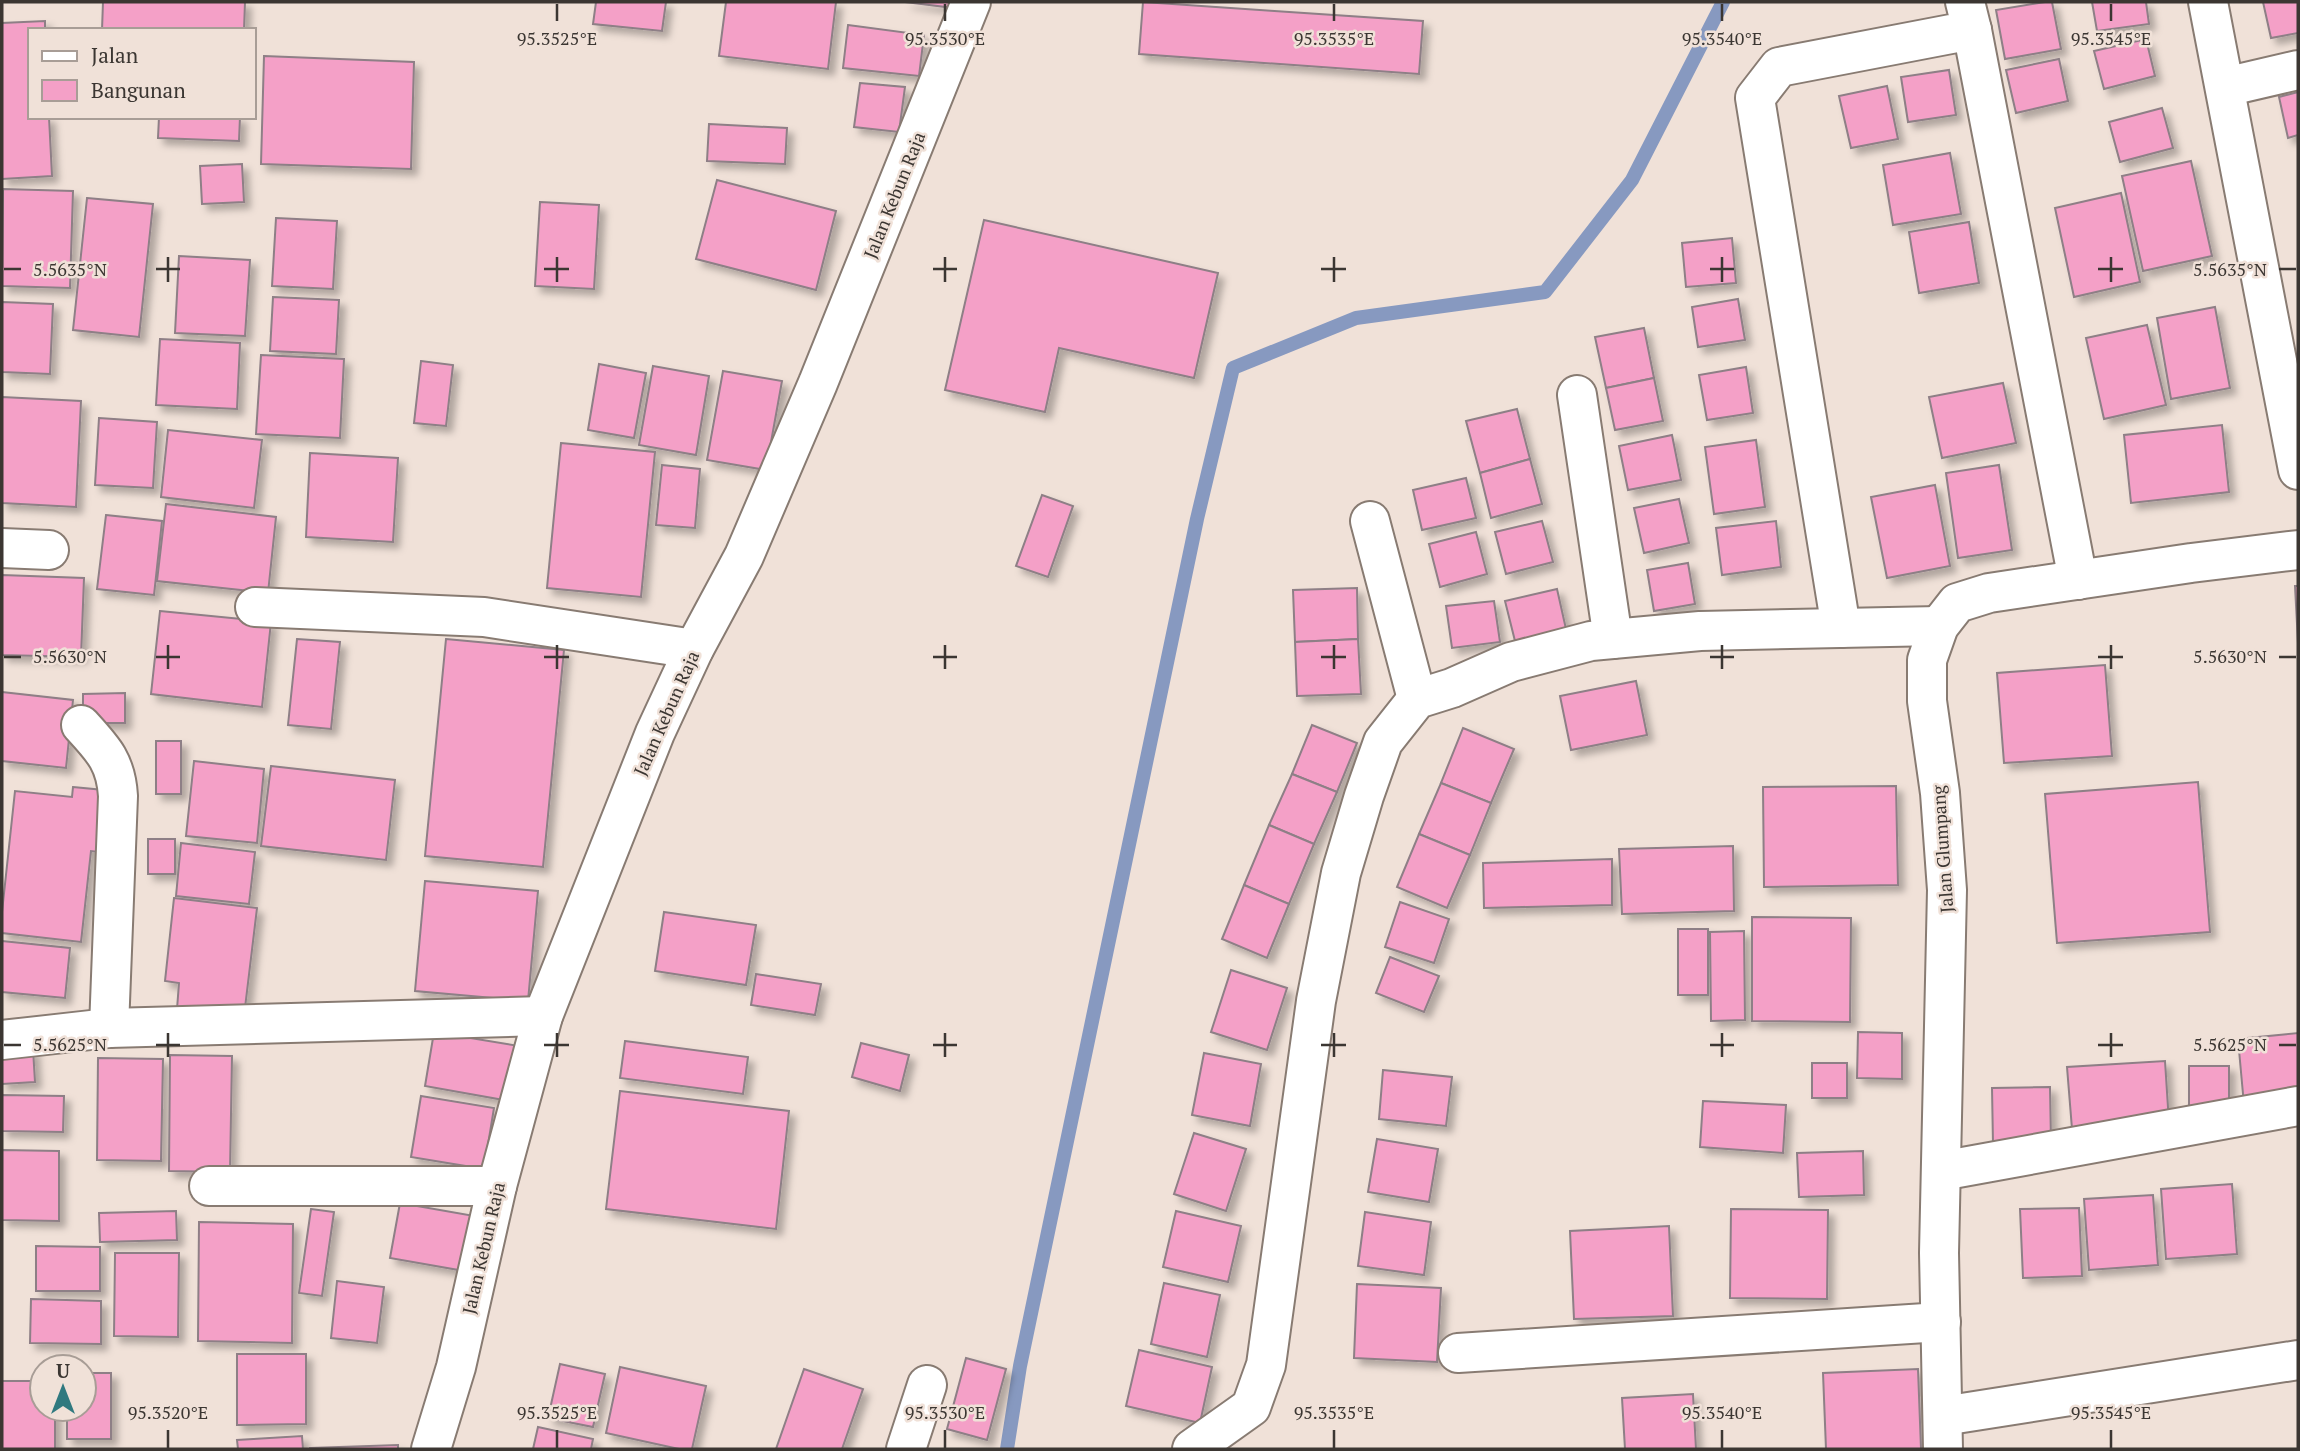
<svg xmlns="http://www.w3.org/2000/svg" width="2300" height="1451" font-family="'PT Serif',serif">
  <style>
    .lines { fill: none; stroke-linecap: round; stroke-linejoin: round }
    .stream { stroke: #8799c0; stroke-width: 14 }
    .building { fill: #f4a0c7; stroke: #8e7f86; stroke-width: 2; filter: url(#shadow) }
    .minor-casing { stroke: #887b72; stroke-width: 42 }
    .tertiary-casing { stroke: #887b72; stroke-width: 42 }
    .minor { stroke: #fff; stroke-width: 38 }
    .tertiary { stroke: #fff; stroke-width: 38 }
    .ticks { fill: none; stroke: #3b3632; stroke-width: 2.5 }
    .labels { text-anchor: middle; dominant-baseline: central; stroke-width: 5; stroke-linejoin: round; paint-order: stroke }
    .street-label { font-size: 18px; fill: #3b3632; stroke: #f0e1d8 }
    .ticks-label { font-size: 18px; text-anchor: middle; fill: #3b3632; stroke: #f0e1d8; stroke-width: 5; stroke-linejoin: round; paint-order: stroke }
  </style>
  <defs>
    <filter id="shadow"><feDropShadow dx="6" dy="6" stdDeviation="3.5" flood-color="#0004"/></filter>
  </defs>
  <rect width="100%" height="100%" fill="#f0e1d8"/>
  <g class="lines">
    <polyline class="stream" points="1007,1449 1020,1366 1197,519 1233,368 1356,318 1545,292 1632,180 1723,2"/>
  </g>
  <g class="building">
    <polygon points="103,2 245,2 244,30 102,30"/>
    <polygon points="596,2 666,2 662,31 593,24"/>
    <polygon points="726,2 836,2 828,69 719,56"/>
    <polygon points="905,2 954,2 954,8"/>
    <polygon points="1143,2 1423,21 1419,74 1139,54"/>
    <polygon points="2045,2 2052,2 2061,49 2005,59 1996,10"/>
    <polygon points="2092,2 2146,2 2149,24 2097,31"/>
    <polygon points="2263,2 2298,2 2298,33 2271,38"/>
    <polygon points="45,21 45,30 30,30 30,117 49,117 52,176 2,179 2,23"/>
    <polygon points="848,25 924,35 919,76 843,68"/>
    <polygon points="2146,39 2155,76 2104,89 2094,51"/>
    <polygon points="264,56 414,62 411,169 261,164"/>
    <polygon points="2059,59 2068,101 2016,113 2006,70"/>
    <polygon points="1949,70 1956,115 1908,122 1901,77"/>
    <polygon points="860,83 905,87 899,132 854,127"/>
    <polygon points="1887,86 1898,139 1851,148 1839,96"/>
    <polygon points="2298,92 2298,135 2288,138 2279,97"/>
    <polygon points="2162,108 2173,148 2120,162 2109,122"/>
    <polygon points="159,117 240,117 239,141 158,138"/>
    <polygon points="709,124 787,128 785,164 707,161"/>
    <polygon points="1950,153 1961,214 1893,225 1883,165"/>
    <polygon points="2191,161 2212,256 2143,271 2122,176"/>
    <polygon points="242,164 244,202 202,204 200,166"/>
    <polygon points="717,180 836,211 816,290 696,259"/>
    <polygon points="3,189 73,191 70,288 2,286"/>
    <polygon points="2121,193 2140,282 2074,297 2055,208"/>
    <polygon points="87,198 153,204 139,337 73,330"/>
    <polygon points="540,202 599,205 594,289 535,286"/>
    <polygon points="276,218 337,221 333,289 272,286"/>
    <polygon points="984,220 1218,273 1194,378 1059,348 1045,412 945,390"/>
    <polygon points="1969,222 1979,283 1919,293 1909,232"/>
    <polygon points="1732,238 1736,283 1686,287 1682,243"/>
    <polygon points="179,256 250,260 245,336 175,333"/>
    <polygon points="273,297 339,300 336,354 270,351"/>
    <polygon points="1738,299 1745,340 1698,347 1692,307"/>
    <polygon points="2,302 53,304 50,374 2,372"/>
    <polygon points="2215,307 2230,388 2171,399 2157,318"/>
    <polygon points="2147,325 2166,405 2104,419 2086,338"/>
    <polygon points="1644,328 1654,378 1606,388 1595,337"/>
    <polygon points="160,339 240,343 237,409 156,405"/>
    <polygon points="261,355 344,359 340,438 256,434"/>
    <polygon points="421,361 453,365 446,426 414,423"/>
    <polygon points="599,364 646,373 634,438 588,430"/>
    <polygon points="653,366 709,376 696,455 639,445"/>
    <polygon points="1746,367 1753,413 1707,420 1699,375"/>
    <polygon points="723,371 782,381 766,470 707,460"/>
    <polygon points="1654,378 1663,421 1615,430 1606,388"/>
    <polygon points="2003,383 2016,443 1942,458 1929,397"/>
    <polygon points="2,397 81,401 76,507 2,503"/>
    <polygon points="1517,409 1530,459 1480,473 1466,421"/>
    <polygon points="99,418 157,422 153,488 95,485"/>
    <polygon points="2222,425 2229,492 2131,503 2124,435"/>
    <polygon points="168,430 262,440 254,508 161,497"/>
    <polygon points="1672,435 1681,480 1628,490 1619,446"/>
    <polygon points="1756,440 1765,507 1714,514 1705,447"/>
    <polygon points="561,443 655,452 641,597 547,588"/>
    <polygon points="310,453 398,458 393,542 306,537"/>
    <polygon points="1530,459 1542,504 1491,518 1480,473"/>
    <polygon points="662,465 700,469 695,528 656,525"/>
    <polygon points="1999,465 2012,550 1958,558 1946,473"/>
    <polygon points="1466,478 1476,518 1422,530 1413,490"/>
    <polygon points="1935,485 1950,566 1887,578 1871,497"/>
    <polygon points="1042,495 1073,506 1048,577 1016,566"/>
    <polygon points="1679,499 1689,543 1644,553 1634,508"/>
    <polygon points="166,504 276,517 268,593 157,581"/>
    <polygon points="106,515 162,521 154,595 97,589"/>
    <polygon points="1542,521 1553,562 1506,574 1495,532"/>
    <polygon points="1776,521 1781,567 1722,575 1716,528"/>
    <polygon points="1476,532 1487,574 1440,587 1429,544"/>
    <polygon points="1688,563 1695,604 1654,611 1647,570"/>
    <polygon points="2,575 84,578 81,657 2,655"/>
    <polygon points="2295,586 2298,586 2298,643"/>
    <polygon points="1357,588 1358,639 1295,642 1293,590"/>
    <polygon points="1557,589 1568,638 1517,649 1505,601"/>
    <polygon points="1494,601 1500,642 1452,648 1446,606"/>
    <polygon points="160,611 271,622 262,707 151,694"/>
    <polygon points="297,639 340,642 331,729 288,725"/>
    <polygon points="446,639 564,650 543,867 425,856"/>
    <polygon points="1358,639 1361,694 1297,696 1295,642"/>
    <polygon points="2105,665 2112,756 2004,763 1997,673"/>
    <polygon points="1636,681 1647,735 1571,750 1560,696"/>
    <polygon points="2,692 73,700 66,768 2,761"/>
    <polygon points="125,693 125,723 83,723 83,694"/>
    <polygon points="1312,725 1357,743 1337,792 1292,774"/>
    <polygon points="1463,728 1514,749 1491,803 1441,783"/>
    <rect x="156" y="741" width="25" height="53"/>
    <polygon points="194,761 264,769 257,843 186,836"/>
    <polygon points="271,766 395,780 386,860 261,846"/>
    <polygon points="1292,774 1337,792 1314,844 1269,825"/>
    <polygon points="2198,782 2210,932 2057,943 2045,794"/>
    <polygon points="1441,783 1491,803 1470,855 1419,834"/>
    <polygon points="1896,786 1898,885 1764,887 1763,787"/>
    <polygon points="73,787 114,791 108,853 91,851 81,942 2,933 2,912 15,791 72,797"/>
    <polygon points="1269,825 1314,844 1289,904 1244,885"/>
    <polygon points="1419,834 1470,855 1447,908 1397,887"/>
    <rect x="148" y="839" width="27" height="35"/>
    <polygon points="181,843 255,852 249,904 176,896"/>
    <polygon points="1733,846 1734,911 1622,914 1619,849"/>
    <polygon points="1612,859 1612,905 1484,908 1483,863"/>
    <polygon points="425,881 538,891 528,1001 415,991"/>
    <polygon points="1244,885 1289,904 1267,958 1222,939"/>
    <polygon points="174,898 257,908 244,1016 177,1009 179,983 165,981"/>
    <polygon points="1400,902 1449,919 1434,963 1385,947"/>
    <polygon points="664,912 756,925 746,985 655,971"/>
    <polygon points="1752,917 1851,918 1850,1022 1752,1021"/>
    <rect x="1678" y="929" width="30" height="66"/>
    <polygon points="1744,931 1745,1020 1711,1021 1710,932"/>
    <polygon points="2,941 70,948 65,998 2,992"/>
    <polygon points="1390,957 1439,976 1424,1012 1376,993"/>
    <polygon points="1231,970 1287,988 1267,1050 1211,1032"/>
    <polygon points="756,974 821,984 815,1015 751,1005"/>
    <polygon points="434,1032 525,1047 515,1102 425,1086"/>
    <polygon points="1858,1032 1902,1033 1902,1079 1857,1078"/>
    <polygon points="2298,1033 2298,1100 2244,1105 2238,1039"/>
    <polygon points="625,1041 748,1057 743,1094 620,1078"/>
    <polygon points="861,1043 909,1055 900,1091 852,1077"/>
    <polygon points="33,1049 35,1082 2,1084 2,1051"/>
    <polygon points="1204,1053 1261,1064 1250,1126 1192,1115"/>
    <polygon points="170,1055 232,1056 230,1172 169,1171"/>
    <polygon points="98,1058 163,1059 161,1161 97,1160"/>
    <polygon points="2165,1061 2169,1123 2072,1129 2067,1067"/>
    <rect x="1812" y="1063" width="35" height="35"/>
    <rect x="2189" y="1066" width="40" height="48"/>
    <polygon points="1383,1070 1452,1077 1446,1126 1379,1119"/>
    <polygon points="2050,1087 2051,1143 1993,1144 1992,1088"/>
    <polygon points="620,1091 789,1111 776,1229 606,1209"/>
    <polygon points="2,1095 64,1096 63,1132 2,1131"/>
    <polygon points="421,1096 494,1108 484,1169 411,1157"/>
    <polygon points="1703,1101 1786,1105 1783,1153 1700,1147"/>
    <polygon points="1194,1133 1246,1149 1226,1211 1174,1194"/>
    <polygon points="1377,1139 1438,1149 1429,1202 1368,1192"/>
    <polygon points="2,1150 59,1151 59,1221 2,1220"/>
    <polygon points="1863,1151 1864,1195 1799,1197 1797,1153"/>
    <polygon points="2232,1184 2237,1254 2166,1259 2161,1189"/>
    <polygon points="2153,1195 2158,1265 2089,1270 2084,1199"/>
    <polygon points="400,1203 480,1217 470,1272 390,1258"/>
    <polygon points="2079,1208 2082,1276 2023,1278 2020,1209"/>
    <polygon points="311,1209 334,1212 322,1296 299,1293"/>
    <polygon points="1731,1209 1828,1210 1827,1299 1730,1298"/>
    <polygon points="176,1211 177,1240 100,1242 99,1213"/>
    <polygon points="1176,1211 1241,1226 1228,1282 1163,1267"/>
    <polygon points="1365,1212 1431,1222 1424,1275 1358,1266"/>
    <polygon points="199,1222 293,1224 292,1343 198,1341"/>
    <polygon points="1669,1226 1673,1316 1574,1319 1570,1231"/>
    <polygon points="36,1246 100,1247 100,1291 36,1291"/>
    <polygon points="115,1253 179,1253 178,1337 114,1336"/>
    <polygon points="337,1281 384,1287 377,1343 331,1338"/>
    <polygon points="1164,1283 1220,1295 1207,1357 1151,1344"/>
    <polygon points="1357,1284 1441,1288 1437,1362 1354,1358"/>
    <polygon points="31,1299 101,1301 101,1344 30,1343"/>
    <polygon points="1139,1350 1212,1367 1200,1423 1126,1406"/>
    <polygon points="237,1354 306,1354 306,1424 237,1425"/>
    <polygon points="966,1358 1006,1369 987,1440 947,1429"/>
    <polygon points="560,1364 605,1374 593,1427 548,1418"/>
    <polygon points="620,1367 706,1386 692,1449 679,1449 606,1433"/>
    <polygon points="804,1369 863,1389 842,1449 776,1449"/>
    <polygon points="1918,1369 1921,1449 1826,1449 1823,1373"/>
    <polygon points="84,1373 111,1373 111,1439 67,1439 67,1409 84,1409"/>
    <polygon points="2,1381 42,1381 42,1409 55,1409 55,1449 2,1449"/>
    <polygon points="1693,1394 1696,1449 1625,1449 1622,1398"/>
    <polygon points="538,1427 593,1439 591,1449 533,1449"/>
    <polygon points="302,1436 303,1449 238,1449 237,1440"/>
    <polygon points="398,1445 398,1449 310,1449 310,1448"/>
  </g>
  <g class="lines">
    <g class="minor-casing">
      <g id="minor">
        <polyline points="2208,2 2298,470"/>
        <polyline points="1972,30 2078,580"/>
        <polyline points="2225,87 2298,70"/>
        <polyline points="1577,395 1613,639"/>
        <polyline points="1370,521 1417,699"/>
        <polyline points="2,548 49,550"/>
        <polyline points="255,607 484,617 694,649"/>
        <polyline points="1841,628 1755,98 1779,67 1972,30 1965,2"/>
        <path d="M81,725C103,749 116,762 118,796L109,1028"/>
        <polyline points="2,1040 109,1028 543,1016"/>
        <polyline points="1941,1171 2298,1106"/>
        <polyline points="209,1186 497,1186"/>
        <polyline points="1458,1353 1941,1322"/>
        <polyline points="1943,1416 2298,1360"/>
        <polyline points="906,1449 927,1385"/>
        <polyline points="1192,1449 1251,1407 1266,1365 1316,1001 1341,873 1364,796 1383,742 1417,699 1452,688 1511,662 1591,641 1700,631 1939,626"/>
        <polyline points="1943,1449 1939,1253 1947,890 1940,793 1927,701 1927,660 1939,626 1957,603 1989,593 2191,563 2298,550"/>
      </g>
    </g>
    <g class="tertiary-casing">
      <polyline id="tertiary" points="431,1449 456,1367 497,1186 543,1016 655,733 694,649 744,556 818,383 971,2"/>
    </g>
    <use href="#minor" class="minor"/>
    <use href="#tertiary" class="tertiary"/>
  </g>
  <path class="ticks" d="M557,4V21M945,4V21M1334,4V21M1722,4V21M2111,4V21M168,257V282M557,257V282M945,257V282M1334,257V282M1722,257V282M2111,257V282M4,269H21M156,269H180M544,269H569M933,269H957M1321,269H1346M1710,269H1734M2098,269H2123M2279,269H2296M168,645V669M557,645V669M945,645V669M1334,645V669M1722,645V669M2111,645V669M4,657H21M156,657H180M544,657H569M933,657H957M1321,657H1346M1710,657H1734M2098,657H2123M2279,657H2296M168,1033V1057M557,1033V1057M945,1033V1057M1334,1033V1057M1722,1033V1057M2111,1033V1057M4,1045H21M156,1045H180M544,1045H569M933,1045H957M1321,1045H1346M1710,1045H1734M2098,1045H2123M2279,1045H2296M168,1430V1448M557,1430V1448M945,1430V1448M1334,1430V1448M1722,1430V1448M2111,1430V1448"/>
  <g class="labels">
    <g class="street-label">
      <text transform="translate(894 195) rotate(-68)">Jalan Kebun Raja</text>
      <text transform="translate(666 713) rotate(-66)">Jalan Kebun Raja</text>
      <text transform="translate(1942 849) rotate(-94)">Jalan Glumpang</text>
      <text transform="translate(483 1248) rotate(-77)">Jalan Kebun Raja</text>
    </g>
  </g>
  <g class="ticks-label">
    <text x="557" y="45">95.3525°E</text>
    <text x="945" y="45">95.3530°E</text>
    <text x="1334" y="45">95.3535°E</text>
    <text x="1722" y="45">95.3540°E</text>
    <text x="2111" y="45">95.3545°E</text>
    <text x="70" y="276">5.5635°N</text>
    <text x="2230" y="276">5.5635°N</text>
    <text x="70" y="663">5.5630°N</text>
    <text x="2230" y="663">5.5630°N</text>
    <text x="70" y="1051">5.5625°N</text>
    <text x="2230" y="1051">5.5625°N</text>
    <text x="168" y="1419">95.3520°E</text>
    <text x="557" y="1419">95.3525°E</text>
    <text x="945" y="1419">95.3530°E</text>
    <text x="1334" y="1419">95.3535°E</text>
    <text x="1722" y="1419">95.3540°E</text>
    <text x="2111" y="1419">95.3545°E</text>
  </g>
  <rect width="2300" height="1451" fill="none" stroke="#3b3632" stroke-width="7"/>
  <rect x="28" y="28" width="228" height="91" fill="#f0e1d8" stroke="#a89d96" stroke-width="2"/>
  <rect x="42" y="51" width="35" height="10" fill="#ffffff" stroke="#a89d96" stroke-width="2"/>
  <text x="91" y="63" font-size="21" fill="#3b3632">Jalan</text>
  <rect x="42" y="80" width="35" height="21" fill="#f4a0c7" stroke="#a89d96" stroke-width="2"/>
  <text x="91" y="98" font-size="21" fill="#3b3632">Bangunan</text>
  <g transform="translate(63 1388)"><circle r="33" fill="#f0e1d8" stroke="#a89d96" stroke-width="2"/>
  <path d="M0-5L12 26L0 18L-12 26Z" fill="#30797f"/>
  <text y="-10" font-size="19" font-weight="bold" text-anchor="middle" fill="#3b3632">U</text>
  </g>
</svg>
